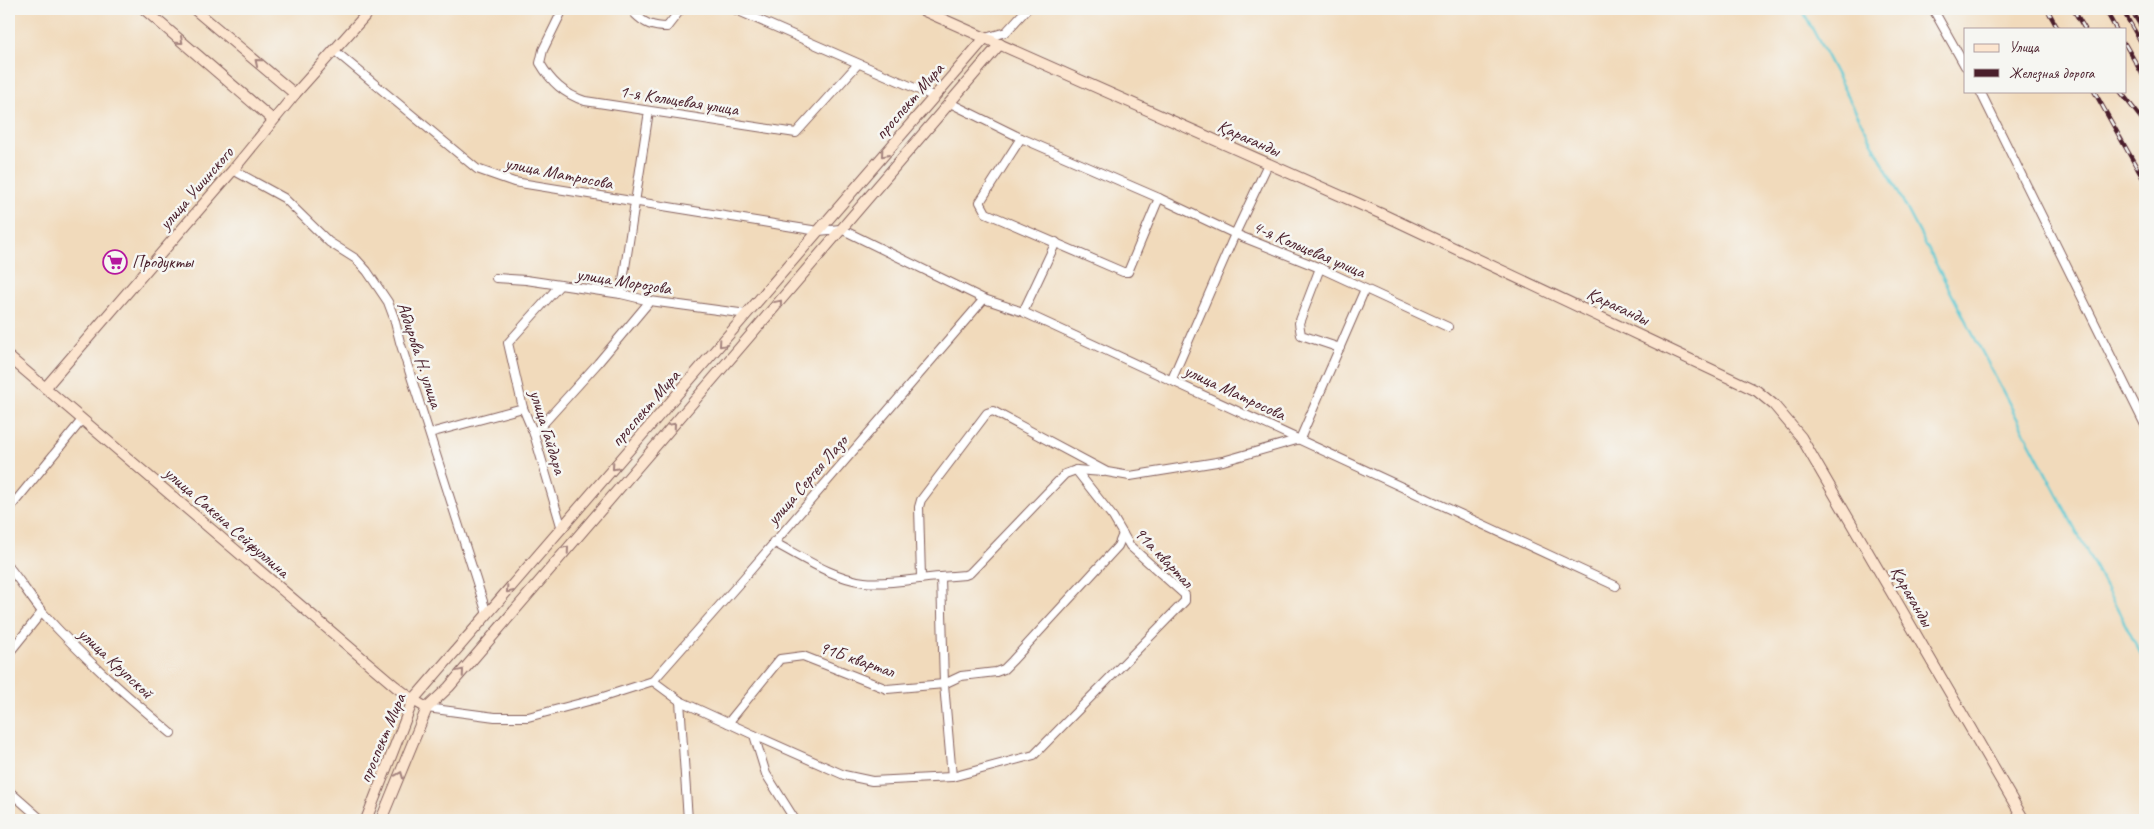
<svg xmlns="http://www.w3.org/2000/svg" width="2154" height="829" font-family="Caveat,sans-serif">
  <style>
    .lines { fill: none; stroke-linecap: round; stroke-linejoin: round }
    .stream { stroke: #5cc8d2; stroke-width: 2.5 }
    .street-casing { stroke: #84605d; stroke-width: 10 }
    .secondary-casing { stroke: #84605d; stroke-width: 12 }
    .street { stroke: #fff; stroke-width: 8 }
    .secondary { stroke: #fce5cf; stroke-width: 10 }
    .rail-casing { stroke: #4a1f2b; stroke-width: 4.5 }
    .rail { stroke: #f6f6f2; stroke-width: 2.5; stroke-dasharray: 8; stroke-linecap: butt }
    .oneway { stroke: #a3827d }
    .labels { text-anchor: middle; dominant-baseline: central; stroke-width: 5; stroke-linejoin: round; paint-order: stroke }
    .street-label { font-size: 18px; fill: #4a1f2b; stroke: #f6f6f2 }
    .poi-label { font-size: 18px; fill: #4a1f2b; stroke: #f6f6f2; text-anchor: start }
  </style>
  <rect width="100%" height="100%" fill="#f6f6f2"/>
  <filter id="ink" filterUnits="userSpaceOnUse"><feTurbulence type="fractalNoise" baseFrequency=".02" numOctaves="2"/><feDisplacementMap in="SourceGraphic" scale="10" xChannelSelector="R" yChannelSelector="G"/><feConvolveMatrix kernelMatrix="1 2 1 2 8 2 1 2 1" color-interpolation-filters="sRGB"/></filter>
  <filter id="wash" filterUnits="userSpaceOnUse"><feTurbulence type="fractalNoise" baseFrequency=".0096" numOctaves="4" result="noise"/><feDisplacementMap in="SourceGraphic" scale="20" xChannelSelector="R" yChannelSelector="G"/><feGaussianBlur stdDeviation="1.12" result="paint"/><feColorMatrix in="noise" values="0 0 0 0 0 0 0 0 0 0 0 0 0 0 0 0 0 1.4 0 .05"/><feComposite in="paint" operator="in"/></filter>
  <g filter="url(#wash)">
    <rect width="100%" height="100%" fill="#f1dabb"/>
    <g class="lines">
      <polyline class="stream" points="1802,9 2145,662"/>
    </g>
  </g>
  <g filter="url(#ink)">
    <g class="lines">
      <g class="street-casing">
        <g id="street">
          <path d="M563,9L543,50L540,63C551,82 564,94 585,101L796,133L858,64"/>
          <path d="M634,9L635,14C645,24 653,27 667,27L681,9"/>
          <polyline points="734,9 933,96"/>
          <polyline points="1933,9 1965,66"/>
          <polyline points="985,38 1006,32 1027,9"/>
          <polyline points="335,51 477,169 514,182 818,231 841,229 984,299 1023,312 1616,586"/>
          <polyline points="1980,91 2145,425"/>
          <polyline points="950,103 1021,138 1159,198 1235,234 1320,268 1448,327"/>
          <polyline points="1021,138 980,202 986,213 1123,272 1128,272 1159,198"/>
          <polyline points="233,170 284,198 329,242 356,259 367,271 388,302 394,318 400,342 487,614"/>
          <polyline points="1320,268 1299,323 1301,335 1340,348"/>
          <polyline points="496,278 526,280 621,294 650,301 747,314"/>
          <polyline points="560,285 508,343 523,408 534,434 562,529"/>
          <polyline points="621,294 649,111"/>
          <polyline points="1023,312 1056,242"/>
          <polyline points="1172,379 1235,234 1268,164"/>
          <polyline points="430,433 523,408"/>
          <polyline points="534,434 598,363 650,301"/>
          <polyline points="9,509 82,420"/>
          <path d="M773,542C802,557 832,578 864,582C889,585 916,578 941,577L944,684L952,777"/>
          <path d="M9,567C21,582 31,598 43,613C82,657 126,695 171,733"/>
          <polyline points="921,577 919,507 921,500 987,413 993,411 1107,472 1130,476 1223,461 1300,439 1365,289"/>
          <polyline points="941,577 965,575 970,573 1065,474 1076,470 1103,472"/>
          <polyline points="9,653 42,612"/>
          <polyline points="680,701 728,723"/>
          <polyline points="427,708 495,717 528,717 600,698 653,681"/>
          <polyline points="754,735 844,775 872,781 952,777 1034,755 1185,601 1185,595 1130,546 1113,517 1076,470"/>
          <polyline points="9,791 42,820"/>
          <polyline points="688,820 680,701 653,681 743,579 984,299"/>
          <polyline points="795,820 766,774 754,735 728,723 780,659 803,656 887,689 944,684 961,676 996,672 1004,669 1012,661 1118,546 1123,534"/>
        </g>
      </g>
      <g class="secondary-casing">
        <g id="secondary">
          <polyline points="144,9 273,120"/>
          <polyline points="194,9 295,94"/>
          <polyline points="920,9 1384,215 1757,391 1774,405 1801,437 2024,820"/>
          <polyline points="9,357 395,686 413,700 427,708"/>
          <polyline points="45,388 233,170 295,94 371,9"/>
          <polyline points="366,820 413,700 985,38"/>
          <polyline points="381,820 427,708 449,687 1000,44"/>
        </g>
      </g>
      <use href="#street" class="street"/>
      <use href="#secondary" class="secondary"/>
      <g class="rail-casing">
        <g id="rail">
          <polyline points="2047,9 2058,29"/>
          <polyline points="2073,9 2085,29"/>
          <polyline points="2105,9 2116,29"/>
          <polyline points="2122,9 2145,49"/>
          <polyline points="2131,9 2145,33"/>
          <polyline points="2140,9 2145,17"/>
          <polyline points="2125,44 2145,79"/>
          <polyline points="2094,91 2145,182"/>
          <polyline points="2120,91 2145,123"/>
        </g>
      </g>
      <use href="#rail" class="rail"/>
    </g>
    <defs><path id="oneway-chevron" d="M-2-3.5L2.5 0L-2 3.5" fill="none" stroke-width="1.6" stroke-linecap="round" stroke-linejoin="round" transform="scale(1.25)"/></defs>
    <g class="oneway">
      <use href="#oneway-chevron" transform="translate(180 41) rotate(41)"/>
      <use href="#oneway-chevron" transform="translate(258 62) rotate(-140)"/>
      <use href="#oneway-chevron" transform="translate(884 154) rotate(131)"/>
      <use href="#oneway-chevron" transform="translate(779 303) rotate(-50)"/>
      <use href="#oneway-chevron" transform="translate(722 344) rotate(131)"/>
      <use href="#oneway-chevron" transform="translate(673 426) rotate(-49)"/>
      <use href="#oneway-chevron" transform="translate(615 467) rotate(131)"/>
      <use href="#oneway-chevron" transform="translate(566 549) rotate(-50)"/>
      <use href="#oneway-chevron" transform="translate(509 590) rotate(131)"/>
      <use href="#oneway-chevron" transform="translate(461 672) rotate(-50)"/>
      <use href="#oneway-chevron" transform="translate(400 775) rotate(-68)"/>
    </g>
  </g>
  <defs>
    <g id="supermarket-ring" transform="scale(1.25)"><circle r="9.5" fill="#f6f6f2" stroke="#b5179e" stroke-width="1.5"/><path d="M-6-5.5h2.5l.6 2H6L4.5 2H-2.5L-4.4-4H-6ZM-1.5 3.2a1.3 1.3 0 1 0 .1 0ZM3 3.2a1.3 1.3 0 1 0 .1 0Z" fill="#b5179e"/></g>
  </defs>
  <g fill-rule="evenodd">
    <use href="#supermarket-ring" x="115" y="262"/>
  </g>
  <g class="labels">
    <g class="street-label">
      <text transform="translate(679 100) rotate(9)">1-я Кольцевая улица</text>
      <text transform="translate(909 101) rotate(-49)">проспект Мира</text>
      <text transform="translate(1249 138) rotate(24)">Қарағанды</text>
      <text transform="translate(559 173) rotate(11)">улица Матросова</text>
      <text transform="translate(196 188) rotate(-49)">улица Ушинского</text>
      <text transform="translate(1309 249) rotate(23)">4-я Кольцевая улица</text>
      <text transform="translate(624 281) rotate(9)">улица Морозова</text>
      <text transform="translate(1618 306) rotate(25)">Қарағанды</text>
      <text transform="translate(420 355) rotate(72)">Абдирова Н. улица</text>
      <text transform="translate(1235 392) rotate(25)">улица Матросова</text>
      <text transform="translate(645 408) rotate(-49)">проспект Мира</text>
      <text transform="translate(548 432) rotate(73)">улица Гайдара</text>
      <text transform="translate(807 480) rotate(-49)">улица Сергея Лазо</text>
      <text transform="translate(227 522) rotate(41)">улица Сакена Сейфуллина</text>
      <text transform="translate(1164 557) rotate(46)">91а квартал</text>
      <text transform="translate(1912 596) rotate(60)">Қарағанды</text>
      <text transform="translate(857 659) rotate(19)">91Б квартал</text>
      <text transform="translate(116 663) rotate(43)">улица Крупской</text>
      <text transform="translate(382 738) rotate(-67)">проспект Мира</text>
    </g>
    <g class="poi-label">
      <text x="132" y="262">Продукты</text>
    </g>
  </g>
  <rect width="2154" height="829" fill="none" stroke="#f6f6f2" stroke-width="30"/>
  <rect x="1964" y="28" width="162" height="65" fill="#f6f6f2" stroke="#b1a0a2"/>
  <rect x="1974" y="44" width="25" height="8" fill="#fce5cf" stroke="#b1a0a2"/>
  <text x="2009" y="52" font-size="15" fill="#4a1f2b">Улица</text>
  <rect x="1974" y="69" width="25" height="8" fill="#4a1f2b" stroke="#b1a0a2"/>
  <text x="2009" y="78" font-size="15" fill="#4a1f2b">Железная дорога</text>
</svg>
